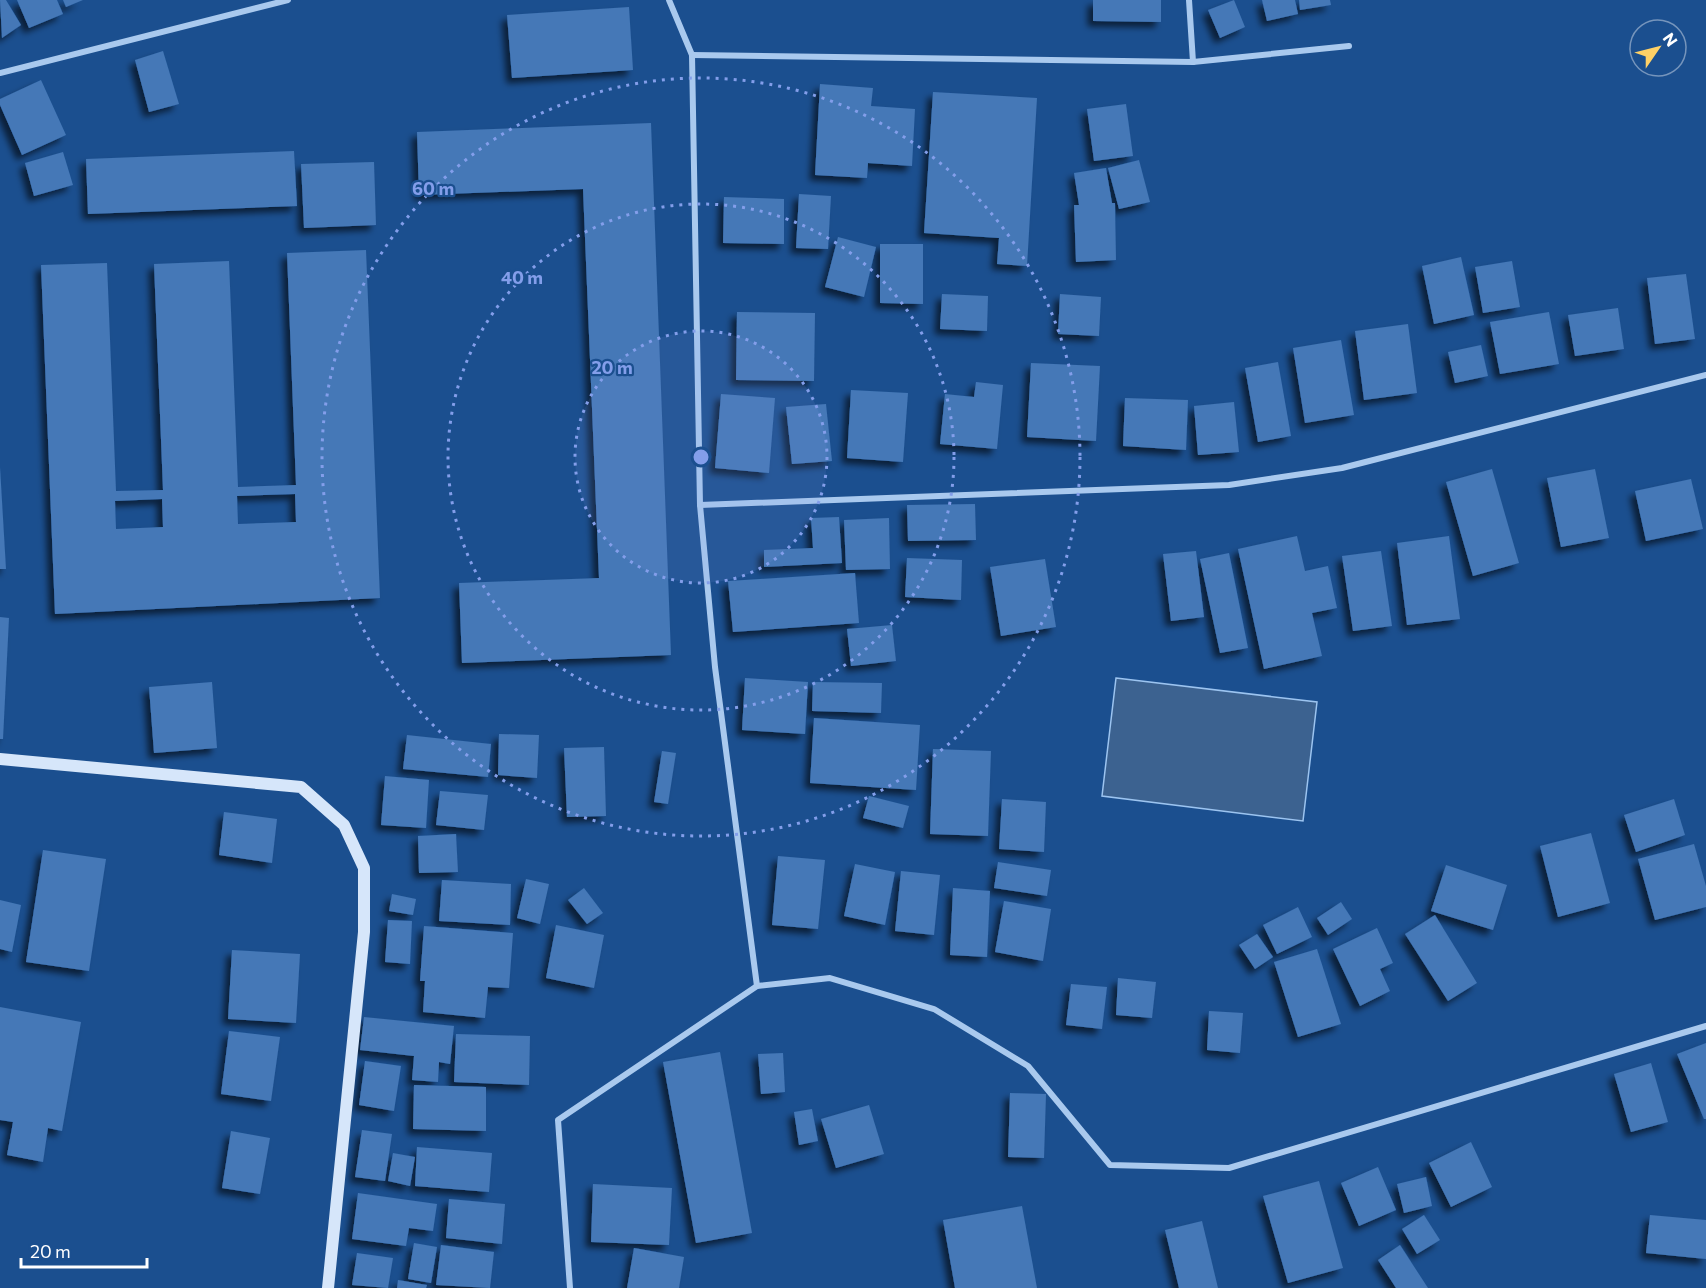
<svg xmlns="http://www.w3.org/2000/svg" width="1706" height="1288" font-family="Commissioner,sans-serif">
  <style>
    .water { fill: #3c6290; stroke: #9cc4f0; stroke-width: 1.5 }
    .building { fill: #4478b7; fill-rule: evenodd; filter: url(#shadow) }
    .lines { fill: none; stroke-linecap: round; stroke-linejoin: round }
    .street { stroke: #a9c9ee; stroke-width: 6 }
    .secondary { stroke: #d6e6fa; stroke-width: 12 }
    .ring { fill: none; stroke: #839eea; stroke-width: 3; stroke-dasharray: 3 6 }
    .centre { fill: #839eea; stroke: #1b4f8f; stroke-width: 3 }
    .ring-label { font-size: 18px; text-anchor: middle; font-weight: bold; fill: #839eea; stroke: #1b4f8f; stroke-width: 4.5; stroke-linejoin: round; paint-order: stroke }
  </style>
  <defs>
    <filter id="shadow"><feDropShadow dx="-5.5" dy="5.5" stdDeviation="3" flood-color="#0009"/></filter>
  </defs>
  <rect width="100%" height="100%" fill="#1b4f8f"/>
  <polygon class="water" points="1116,678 1317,702 1303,821 1102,796"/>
  <g class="building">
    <polygon points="0,0 6,0 21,25 2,38"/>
    <polygon points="17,0 57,0 63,14 29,28"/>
    <polygon points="63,0 83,0 66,7"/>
    <polygon points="1093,0 1161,0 1161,22 1093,21"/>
    <polygon points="1234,0 1245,27 1220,38 1208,10"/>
    <polygon points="1262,0 1295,0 1298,14 1267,21"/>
    <polygon points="1299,0 1330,0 1331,5 1300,10"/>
    <polygon points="629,7 633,70 512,78 507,15"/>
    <polygon points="163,51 179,104 149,112 135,60"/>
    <polygon points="41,80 66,135 22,155 0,105 0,99"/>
    <polygon points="820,84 873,88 871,106 915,109 912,166 868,163 867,178 815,175"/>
    <polygon points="933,92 1037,98 1027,266 997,264 999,238 924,233"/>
    <polygon points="1126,104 1133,156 1094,161 1087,109"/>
    <polygon points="651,123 671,655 462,663 459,583 599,578 583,189 419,195 417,132"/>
    <polygon points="294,151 297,206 88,214 86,159"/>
    <polygon points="63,152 73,185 34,196 25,163"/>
    <polygon points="1139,160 1150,202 1119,209 1108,168"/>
    <polygon points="374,162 376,225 304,228 301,164"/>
    <polygon points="1106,168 1112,203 1115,203 1116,260 1076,262 1074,205 1079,205 1074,173"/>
    <polygon points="799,194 831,196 828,249 796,248"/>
    <polygon points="724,197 784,199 784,244 723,243"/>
    <polygon points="838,237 876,247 864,297 825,287"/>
    <polygon points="880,244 923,244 923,304 880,303"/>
    <path d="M366,250L380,598L55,614L41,265L107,263L116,491L163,490L154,264L229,261L238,487L296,485L287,253ZM295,494L296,522L238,524L237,496ZM162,499L163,527L116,529L115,501Z"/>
    <polygon points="1461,257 1474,315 1434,324 1422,266"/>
    <polygon points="1512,261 1520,307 1483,313 1475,267"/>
    <polygon points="1686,274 1695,339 1655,344 1647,278"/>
    <polygon points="942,294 988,296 987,331 940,329"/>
    <polygon points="1060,294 1101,297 1099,336 1058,334"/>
    <polygon points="1618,308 1624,349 1575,356 1568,315"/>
    <polygon points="737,312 815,313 814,381 736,380"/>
    <polygon points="1549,312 1559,364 1500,374 1490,322"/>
    <polygon points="1408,324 1417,393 1364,400 1355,331"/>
    <polygon points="1341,340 1354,415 1305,423 1293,348"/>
    <polygon points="1481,345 1488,376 1455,383 1448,352"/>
    <polygon points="1278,362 1291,436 1258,442 1245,368"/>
    <polygon points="1031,363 1100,366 1096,441 1027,437"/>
    <polygon points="976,382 1003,385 997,449 940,444 945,394 974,397"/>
    <polygon points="851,390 908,393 903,462 847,458"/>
    <polygon points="721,394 775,398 769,473 715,468"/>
    <polygon points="1125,398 1188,400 1186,450 1123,446"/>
    <polygon points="1234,402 1239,452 1198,455 1194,406"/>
    <polygon points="826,404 832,461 792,464 786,407"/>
    <polygon points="0,467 6,569 0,569"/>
    <polygon points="1492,469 1519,563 1473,576 1446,482"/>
    <polygon points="1595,469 1609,538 1561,547 1547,478"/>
    <polygon points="1691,479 1703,529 1646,541 1635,491"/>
    <polygon points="975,504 976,540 908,541 907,505"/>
    <polygon points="839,517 842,563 764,567 764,550 813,548 811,518"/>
    <polygon points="889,518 890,569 846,570 844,520"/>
    <polygon points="1297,536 1305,571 1328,566 1337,608 1312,613 1322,656 1264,669 1238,549"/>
    <polygon points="1449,536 1460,619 1407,625 1397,543"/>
    <polygon points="1196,551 1204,617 1171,621 1163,554"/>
    <polygon points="1381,551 1392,626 1353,631 1342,556"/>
    <polygon points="1229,553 1248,648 1220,653 1200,559"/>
    <polygon points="907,558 962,560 961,600 905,597"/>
    <polygon points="1045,559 1056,627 1001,636 990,567"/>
    <polygon points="855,573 859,623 733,632 728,581"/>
    <polygon points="0,617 9,618 3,739 0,739"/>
    <polygon points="892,625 896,661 851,666 847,629"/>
    <polygon points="745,678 808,682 805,734 742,730"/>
    <polygon points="212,682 217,748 154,753 149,687"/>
    <polygon points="813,682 882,683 881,713 812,711"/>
    <polygon points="814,718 920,725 916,790 810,783"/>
    <polygon points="499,734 539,735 537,778 498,775"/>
    <polygon points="407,735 491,744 488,777 403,769"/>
    <polygon points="604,747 606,816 567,817 564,748"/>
    <polygon points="933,749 991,751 988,836 930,834"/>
    <polygon points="662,751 676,753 668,804 654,802"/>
    <polygon points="385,776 429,780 426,828 381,825"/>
    <polygon points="440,791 488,795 484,830 436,825"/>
    <polygon points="869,796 909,806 903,828 863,818"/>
    <polygon points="1002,799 1046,802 1044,852 999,849"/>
    <polygon points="1674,799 1685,835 1636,852 1624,815"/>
    <polygon points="224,812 277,819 272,863 219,855"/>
    <polygon points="1591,833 1610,903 1558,917 1540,846"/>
    <polygon points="456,834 458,872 419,873 418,836"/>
    <polygon points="1694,844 1706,886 1706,907 1655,920 1638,859"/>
    <polygon points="43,850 106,859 89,971 26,962"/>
    <polygon points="778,856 825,860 818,929 772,925"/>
    <polygon points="998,862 1051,870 1047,896 994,888"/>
    <polygon points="855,864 895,872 885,925 844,916"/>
    <polygon points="1446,865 1507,885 1493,930 1431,911"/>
    <polygon points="901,871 940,875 934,935 895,931"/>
    <polygon points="526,879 549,884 540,924 517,918"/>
    <polygon points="442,880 511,884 510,925 439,921"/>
    <polygon points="584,888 603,913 587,924 568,900"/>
    <polygon points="953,888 990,891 987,957 950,955"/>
    <polygon points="392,894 416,899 413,915 389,911"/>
    <polygon points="0,900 21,905 12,952 0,949"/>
    <polygon points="1004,901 1051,909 1043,961 995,952"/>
    <polygon points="1341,902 1352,919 1328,935 1317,918"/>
    <polygon points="1298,907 1312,937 1277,954 1263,925"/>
    <polygon points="1435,915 1477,983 1448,1001 1405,934"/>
    <polygon points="388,920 412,921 410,964 385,962"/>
    <polygon points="556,925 604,935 594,988 546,978"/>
    <polygon points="424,926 513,933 509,988 488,987 485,1018 423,1012 425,981 420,981"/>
    <polygon points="1377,928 1393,963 1380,969 1390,991 1360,1006 1333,949"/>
    <polygon points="1257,934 1273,957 1255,969 1239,945"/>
    <polygon points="1317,949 1341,1024 1298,1037 1274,962"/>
    <polygon points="232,950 300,954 296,1023 228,1019"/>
    <polygon points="1118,978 1156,982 1152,1018 1116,1015"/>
    <polygon points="1071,984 1107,987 1102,1029 1066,1025"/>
    <polygon points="0,1007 81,1022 62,1131 48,1128 43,1162 7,1155 13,1122 0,1120"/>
    <polygon points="1209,1011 1243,1013 1240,1053 1207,1050"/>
    <polygon points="364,1017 454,1026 450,1064 439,1062 438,1082 412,1080 414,1056 360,1050"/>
    <polygon points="229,1031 280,1037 271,1101 221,1094"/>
    <polygon points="456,1034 530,1036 529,1085 454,1082"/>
    <polygon points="1706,1043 1706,1119 1704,1119 1677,1054"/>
    <polygon points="720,1052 752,1233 696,1243 663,1062"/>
    <polygon points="783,1053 785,1092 761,1094 758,1054"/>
    <polygon points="365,1061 401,1066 394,1111 359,1105"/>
    <polygon points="1651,1063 1668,1122 1631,1132 1614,1074"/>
    <polygon points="414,1085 486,1087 486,1131 413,1129"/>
    <polygon points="1010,1093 1046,1094 1044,1158 1008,1157"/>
    <polygon points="869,1105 884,1154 836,1168 821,1119"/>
    <polygon points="812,1109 818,1141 799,1145 794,1112"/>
    <polygon points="362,1130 392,1134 385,1181 355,1177"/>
    <polygon points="231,1131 270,1138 260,1194 222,1188"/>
    <polygon points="1471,1142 1492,1187 1451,1207 1429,1163"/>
    <polygon points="417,1147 492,1153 489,1192 415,1186"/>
    <polygon points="393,1153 415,1157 410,1186 388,1181"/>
    <polygon points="1378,1167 1396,1210 1359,1226 1341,1183"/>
    <polygon points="1426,1177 1432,1206 1404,1213 1397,1184"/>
    <polygon points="1319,1181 1343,1268 1288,1283 1263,1196"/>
    <polygon points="593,1184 672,1188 669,1245 591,1242"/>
    <polygon points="358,1193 437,1204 433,1231 409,1228 406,1246 352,1239"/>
    <polygon points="449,1199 505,1204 502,1244 446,1238"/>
    <polygon points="1022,1206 1037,1288 955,1288 943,1220"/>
    <polygon points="1424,1215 1440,1240 1417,1254 1402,1229"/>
    <polygon points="1650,1215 1706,1220 1706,1259 1646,1253"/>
    <polygon points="1202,1221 1218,1288 1179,1288 1165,1230"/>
    <polygon points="414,1243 437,1247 431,1283 408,1279"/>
    <polygon points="441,1245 494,1252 490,1288 436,1285"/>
    <polygon points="1400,1245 1428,1288 1396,1288 1378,1260"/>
    <polygon points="634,1248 684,1257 679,1288 627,1288"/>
    <polygon points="357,1253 393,1258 388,1288 352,1285"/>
    <polygon points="398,1280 427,1285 426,1288 397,1288"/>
  </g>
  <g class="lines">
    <g class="street">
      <polyline points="669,0 692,55 700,505 715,667 757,986"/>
      <polyline points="1189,0 1193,62"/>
      <polyline points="692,55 1193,62 1349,46"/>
      <polyline points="0,73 288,0"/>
      <polyline points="700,505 1229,485 1342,468 1706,375"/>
      <polyline points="570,1288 558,1120 757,986 830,978 934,1009 1028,1066 1110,1165 1229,1168 1706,1026"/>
    </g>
    <polyline class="secondary" points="0,759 301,787 344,825 364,868 364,932 328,1288"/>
  </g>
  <circle cx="701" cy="457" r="126" fill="#839eea" fill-opacity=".12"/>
  <g class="ring">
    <circle cx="701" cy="457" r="126"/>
    <circle cx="701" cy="457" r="253"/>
    <circle cx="701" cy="457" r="379"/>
  </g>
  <circle cx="701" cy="457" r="9" class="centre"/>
  <g class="ring-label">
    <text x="433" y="195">60 m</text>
    <text x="522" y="284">40 m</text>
    <text x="612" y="374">20 m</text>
  </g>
  <g transform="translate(1658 48) rotate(55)"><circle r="28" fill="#1b4f8f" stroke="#7695bc" stroke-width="1.5"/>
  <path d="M0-4.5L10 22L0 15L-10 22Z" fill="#ffd166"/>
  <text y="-9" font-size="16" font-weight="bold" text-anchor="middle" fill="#ffffff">N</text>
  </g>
  <path d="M21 1258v9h126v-9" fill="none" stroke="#ffffff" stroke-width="3"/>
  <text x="30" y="1258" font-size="18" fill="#ffffff" stroke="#1b4f8f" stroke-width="4.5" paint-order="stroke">20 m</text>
</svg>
